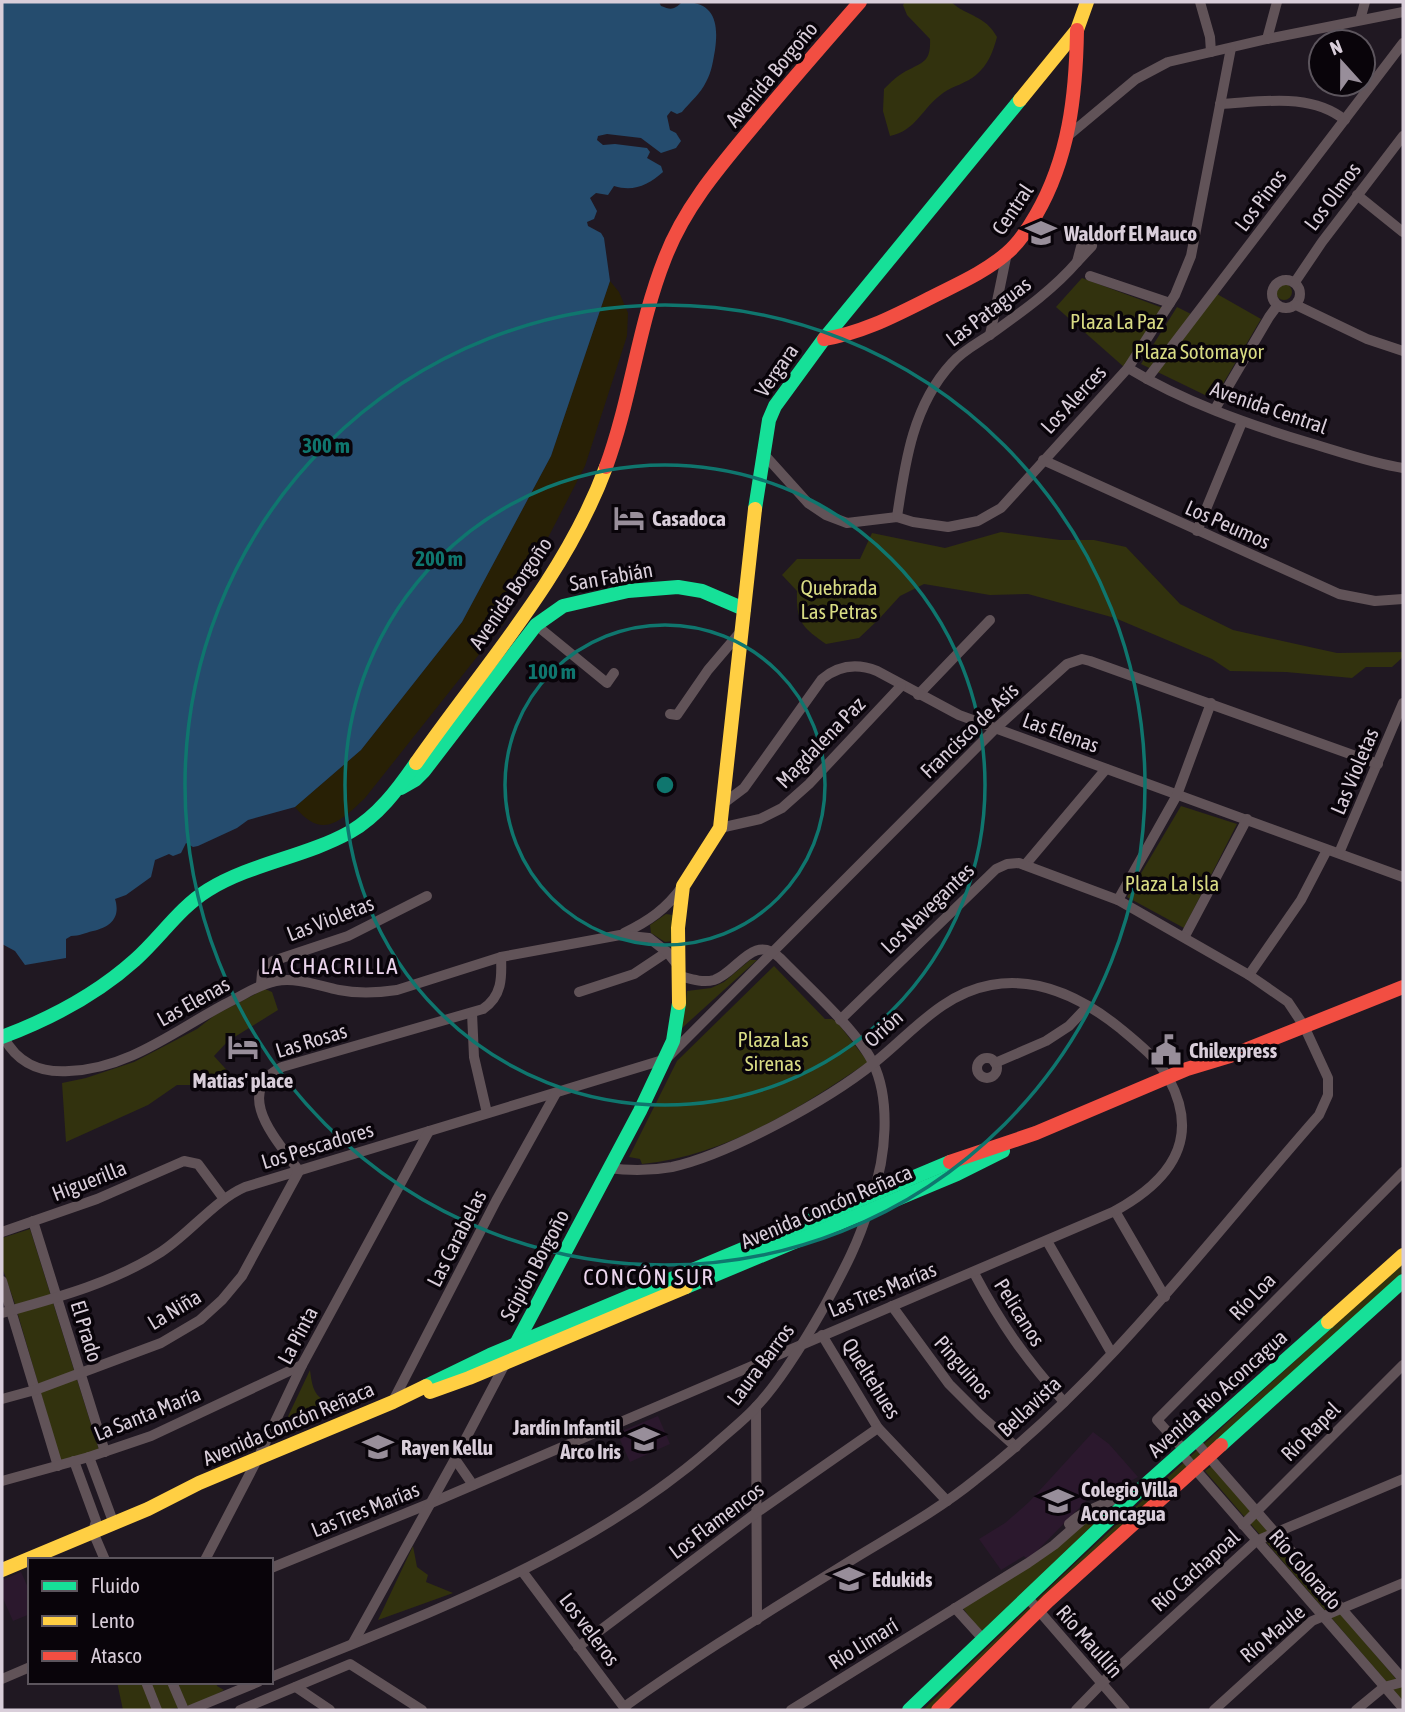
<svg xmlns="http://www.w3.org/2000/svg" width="1405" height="1712" font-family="'Asap Condensed',sans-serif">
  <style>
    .built { fill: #2b182d }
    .green { fill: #32320e }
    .sand { fill: #282005 }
    .water { fill: #254c6e }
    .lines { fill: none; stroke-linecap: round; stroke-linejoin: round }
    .street { stroke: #615358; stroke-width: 10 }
    .fast { stroke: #16e098; stroke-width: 14 }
    .slow { stroke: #ffcf43; stroke-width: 14 }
    .jam { stroke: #f24e42; stroke-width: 14 }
    .ring { fill: none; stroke: #0f766e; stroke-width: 3.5 }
    .labels { text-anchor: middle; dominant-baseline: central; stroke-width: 7; stroke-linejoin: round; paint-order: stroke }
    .street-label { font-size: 21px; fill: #d9ceda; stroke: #09040a }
    .poi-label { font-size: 21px; font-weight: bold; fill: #d9ceda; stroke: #09040a; text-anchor: start }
    .park-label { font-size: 21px; fill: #d8db84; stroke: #09040a }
    .neighbourhood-label { font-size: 23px; letter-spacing: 2px; fill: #ebd5ed; stroke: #09040a }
    .centre { fill: #0f766e; stroke: #09040a; stroke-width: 3.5 }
    .ring-label { font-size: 21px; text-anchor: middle; font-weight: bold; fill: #0f766e; stroke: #09040a; stroke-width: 7; stroke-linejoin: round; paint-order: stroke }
  </style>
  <rect width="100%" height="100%" fill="#201822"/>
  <g class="built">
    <polygon points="658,1416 670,1444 630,1462 617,1433"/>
    <polygon points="1093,1432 1109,1444 1138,1477 1104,1495 1087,1500 1033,1555 1027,1559 1024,1556 1001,1570 979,1539 1005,1523 1029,1502"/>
    <polygon points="21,1572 30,1592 30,1614 13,1621 2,1596 2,1580"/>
  </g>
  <g class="green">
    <path d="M905,2H951C968,17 985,15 997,37C993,52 988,65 976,75C967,83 953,86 943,93C922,108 916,131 890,136L883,111L884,89C891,82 897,76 906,71C924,62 931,61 930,39L907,15L903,5Z"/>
    <polygon points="1082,278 1163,308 1124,367 1056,307"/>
    <circle cx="1284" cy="292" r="8"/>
    <polygon points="1217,294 1261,319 1217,394 1209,397 1141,364 1177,307 1191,314"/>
    <path d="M1001,532L1060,540H1094L1126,547L1180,604L1233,630L1337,653L1403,652V657L1392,667H1366L1352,678L1286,672L1230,671L1212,659L1115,618L1028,594L990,595L924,584L900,596L879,619L859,638L826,644C802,627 796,622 797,591L782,575L797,559H860L872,533L945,548Z"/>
    <polygon points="1181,806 1237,824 1184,928 1127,897"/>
    <polygon points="666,914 673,915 673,941 665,942 651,933 650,925"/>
    <polygon points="750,960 757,960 682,1028 687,991 711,988 724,982"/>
    <path d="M774,966L825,1019H832L837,1022L868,1062C800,1108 725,1156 642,1164L640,1159L629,1157L677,1061Z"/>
    <polygon points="265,989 272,992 278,1010 228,1041 214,1056 233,1077 216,1090 196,1085 177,1085 148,1105 66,1142 62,1083 86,1078 134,1062 197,1029 215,1015"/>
    <polygon points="30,1229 99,1450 61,1462 14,1301 2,1267 2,1238"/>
    <path d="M1403,1264V1272L1036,1604L930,1710H923C1079,1556 1240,1410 1403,1264Z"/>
    <path d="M310,1370C313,1394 316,1400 341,1405L284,1431L283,1427Z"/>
    <polygon points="1213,1465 1403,1687 1403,1701 1205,1471"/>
    <polygon points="1112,1510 981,1632 962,1607 1092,1516"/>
    <polygon points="413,1546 417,1567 428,1575 426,1582 453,1593 378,1620"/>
    <path d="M117,1682H216L217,1686L224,1690C186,1712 166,1710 123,1710Z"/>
  </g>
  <path class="sand" d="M610,281L619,292L628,313L627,336L585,466L504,623L365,798C340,822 322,840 295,807L361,750L462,622L551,456Z"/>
  <path class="water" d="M2,2H659L661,6C671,10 674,10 682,2C714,1 719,22 715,50C713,61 712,71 706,82C701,93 690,102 682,112L677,114L671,111L667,116L670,130L676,133L681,141L676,148L661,153L641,138L607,134L598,136L597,140L603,145L615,144L647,148L650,152L647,158L661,166L663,172C648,185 634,192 614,186L608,195L596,193L590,198L597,211L594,219L587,222L588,226L601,233L604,238L610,281L551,456L462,622L361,750L295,807L248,820L237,828L198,846L193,847L186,843L181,853L173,856L169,854L155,860L151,877L126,895L115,899C121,918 110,927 93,931C84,933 80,936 71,936L66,939V958L25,965L15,951L2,944Z"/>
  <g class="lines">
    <g class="street">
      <polyline points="1200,2 1210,37 1211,52"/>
      <polyline points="1360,20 1365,2"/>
      <polyline points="1267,39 1277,2"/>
      <path d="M1220,104C1262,102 1310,92 1345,120"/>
      <polyline points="1069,135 1136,79 1168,62 1267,39 1403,12"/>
      <polyline points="1357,195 1403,232"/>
      <polygon points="1093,235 1092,246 1077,262 1083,239"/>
      <polyline points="1090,276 1170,303"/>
      <circle cx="1286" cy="294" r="14"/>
      <polyline points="1295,282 1322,242 1403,136"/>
      <polyline points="1296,305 1367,339 1403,351"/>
      <polyline points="990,335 1007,253"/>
      <path d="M1128,368C1184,402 1247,424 1310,443C1341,452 1371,463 1403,468"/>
      <polyline points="1147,379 1403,43"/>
      <polyline points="1215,409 1269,317 1277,306"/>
      <polyline points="762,452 808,503 826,515 847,523 897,517 913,522 948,527 978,521 1001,508 1128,368 1175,295 1191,256 1231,48"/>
      <polyline points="1043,460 1339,594 1375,601 1403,599"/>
      <path d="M897,517C905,462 913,405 952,363C962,351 978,343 991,334C1020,313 1053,290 1077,262"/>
      <polyline points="1197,531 1242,422"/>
      <polyline points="536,625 607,683 614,673"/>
      <polyline points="918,695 990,620"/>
      <polyline points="670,714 677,715 708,670 742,630"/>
      <path d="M724,803L744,788L822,679C839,665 857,663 877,671L959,715L1403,877"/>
      <polyline points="720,828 760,819 782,808 809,784 901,686"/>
      <polyline points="1339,853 1403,703"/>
      <polyline points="1025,865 1106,769"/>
      <polyline points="1118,900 1177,795 1211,703"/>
      <path d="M624,933C649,921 666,909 682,887"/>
      <polyline points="1185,936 1247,819"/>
      <polyline points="1249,975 1301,900 1327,850"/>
      <path d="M680,976C691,979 702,983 714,980C737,973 753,932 780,958C807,986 857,1030 873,1063C891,1100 886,1158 872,1196"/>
      <polyline points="261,985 262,973 273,961 348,936 427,896"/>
      <polyline points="579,992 634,974 667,952"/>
      <polyline points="472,1013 474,1057 487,1113"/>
      <path d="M3,1036C17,1063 39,1073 69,1071C131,1069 179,1027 233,1000C247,993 260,984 276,981C297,977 319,986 339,990C359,994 377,993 397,990L501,957L620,935L649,938L667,952L679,967"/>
      <circle cx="987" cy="1068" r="10"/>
      <polyline points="995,1063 1046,1041 1069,1026 1088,1006"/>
      <polyline points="1115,1211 1165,1297"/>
      <polyline points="33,1221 105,1452"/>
      <polyline points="2,1232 97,1199 184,1161 198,1164 224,1199"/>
      <polyline points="1047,1241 1111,1352"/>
      <path d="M974,1273C1001,1324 1025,1358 1064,1402"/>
      <polyline points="2,1281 58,1466"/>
      <polyline points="892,1306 949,1384 980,1415 1016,1447"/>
      <path d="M2,1313C56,1298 113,1283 161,1252C190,1233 215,1200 245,1187L666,1059L995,729L1067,664L1082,659L1090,661L1378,764"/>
      <polyline points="822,1335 878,1428 947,1501"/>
      <path d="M2,1399L35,1390L161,1343L200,1320L222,1300L242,1276L299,1171C278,1141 231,1093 282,1067L483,1009C502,996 502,978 501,957"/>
      <polyline points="394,1399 496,1201 556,1093"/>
      <polyline points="756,1407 757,1620"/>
      <polyline points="1195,1441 1403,1679"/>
      <polyline points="1184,1450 1157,1420 1403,1172"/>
      <polyline points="1181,1453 1403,1708"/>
      <polyline points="89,1457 114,1524"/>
      <polyline points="455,1459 473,1485"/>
      <polyline points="74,1461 96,1521 93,1532 105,1560"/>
      <polyline points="2,1481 89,1457 151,1436 302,1365"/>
      <path d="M1069,1524C1086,1508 1111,1502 1133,1492"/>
      <polyline points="1243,1525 1403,1365"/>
      <polyline points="205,1560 258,1458 302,1365 429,1131"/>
      <path d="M271,1568L431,1503L1115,1211C1168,1182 1202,1141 1169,1079C1159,1060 1138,1043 1121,1029C1084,999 1040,976 991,985C941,994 911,1034 874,1063C828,1100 728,1155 672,1167C650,1171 630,1171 608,1168"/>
      <polyline points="522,1571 626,1710"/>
      <polyline points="1027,1597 1125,1710"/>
      <polyline points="955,1608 983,1639"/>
      <polyline points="353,1643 455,1459 505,1364"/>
      <polyline points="578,1647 756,1513 878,1428"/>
      <path d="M271,1677C425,1614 585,1558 712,1447C726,1434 742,1422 755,1408C779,1383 807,1337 824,1307C841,1275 858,1245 868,1210"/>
      <polyline points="2,1679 30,1667"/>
      <polyline points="146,1682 157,1710"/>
      <polyline points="172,1682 184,1710"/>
      <polyline points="296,1687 330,1710"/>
      <path d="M624,1707C698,1654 778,1606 855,1558C896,1533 938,1510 975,1480C1108,1377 1209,1240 1319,1115L1328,1095V1078L1304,1026L1288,1002L1249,975L1118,900L1019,863L1007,864L996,869L840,1020"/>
      <polyline points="190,1710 258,1682"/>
      <polyline points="240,1710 350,1664 422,1710"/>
      <polyline points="791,1710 1028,1563 1054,1545 1096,1508"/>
      <polyline points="1076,1710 1108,1677 1256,1541 1403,1479"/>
      <polyline points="1214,1710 1312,1621 1403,1583"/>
      <polyline points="1356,1710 1384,1687 1403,1682"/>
    </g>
    <g class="fast">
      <polyline points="755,509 769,420 775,406 824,339 1020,100"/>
      <polyline points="401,788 415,780 424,771 536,625 563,606 628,591 678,587 702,591 744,609"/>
      <path d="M2,1037C50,1019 96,995 135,960C160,938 179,908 208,890C252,863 305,857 350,832C378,816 398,789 416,763"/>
      <polyline points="686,1287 957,1174 1003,1151"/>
      <polyline points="516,1344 640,1111 673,1041 679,1003"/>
      <polyline points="426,1386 490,1355 950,1162"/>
      <polyline points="1221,1445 1403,1281"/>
      <polyline points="909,1710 1144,1486 1328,1322"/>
    </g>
    <g class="slow">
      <polyline points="1020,100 1077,30 1087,2"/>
      <path d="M416,763C483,667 565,578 606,467"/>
      <polyline points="679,1003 678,928 683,886 720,828 755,509"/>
      <polyline points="1328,1322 1403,1255"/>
      <polyline points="430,1392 469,1378 686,1287"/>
      <polyline points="2,1570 148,1509 199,1483 393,1402 426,1386"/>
    </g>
    <g class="jam">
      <path d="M824,339C862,333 894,316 928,299C955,285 984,273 1007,253C1019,243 1028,229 1036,215C1069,158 1076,96 1077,30"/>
      <path d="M606,467C631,399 638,326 665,258C685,206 721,165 756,123C790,82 825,42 860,2"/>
      <polyline points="950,1162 1036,1133 1187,1069 1230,1056 1403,987"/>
      <polyline points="938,1710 1048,1601 1221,1445"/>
    </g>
  </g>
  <g class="ring">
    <circle cx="665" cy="785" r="160"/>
    <circle cx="665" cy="785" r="320"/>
    <circle cx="665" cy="785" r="480"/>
  </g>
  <defs>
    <g id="school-bare" transform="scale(2.415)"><path d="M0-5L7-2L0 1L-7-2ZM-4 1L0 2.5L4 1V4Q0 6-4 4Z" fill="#988e9a" stroke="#09040a" stroke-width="2.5" paint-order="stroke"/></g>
    <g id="hotel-bare" transform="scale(2.415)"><path d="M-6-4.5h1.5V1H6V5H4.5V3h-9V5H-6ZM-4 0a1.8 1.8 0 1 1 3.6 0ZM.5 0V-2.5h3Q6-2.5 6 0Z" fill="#988e9a" stroke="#09040a" stroke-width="2.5" paint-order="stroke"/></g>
    <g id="civic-bare" transform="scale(2.415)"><path d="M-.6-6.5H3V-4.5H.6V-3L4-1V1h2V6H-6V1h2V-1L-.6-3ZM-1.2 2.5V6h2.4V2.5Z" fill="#988e9a" stroke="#09040a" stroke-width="2.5" paint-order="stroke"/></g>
  </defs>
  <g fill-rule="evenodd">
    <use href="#school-bare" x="1041" y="233"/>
    <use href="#hotel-bare" x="629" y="518"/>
    <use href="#hotel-bare" x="243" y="1047"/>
    <use href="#civic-bare" x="1166" y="1050"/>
    <use href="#school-bare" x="644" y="1439"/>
    <use href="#school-bare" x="378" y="1447"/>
    <use href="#school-bare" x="1058" y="1501"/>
    <use href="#school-bare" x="849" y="1579"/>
  </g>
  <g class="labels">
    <g class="street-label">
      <text transform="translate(771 74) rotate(-50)">Avenida Borgoño</text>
      <text transform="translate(1332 196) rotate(-53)">Los Olmos</text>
      <text transform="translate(1260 200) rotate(-53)">Los Pinos</text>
      <text transform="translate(1012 209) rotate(-56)">Central</text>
      <text transform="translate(988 311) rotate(-37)">Las Pataguas</text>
      <text transform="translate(776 370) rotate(-55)">Vergara</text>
      <text transform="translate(1073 399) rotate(-47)">Los Alerces</text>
      <text transform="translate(1269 407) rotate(19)">Avenida Central</text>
      <text transform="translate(1228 524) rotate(24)">Los Peumos</text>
      <text transform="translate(611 576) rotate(-10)">San Fabián</text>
      <text transform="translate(510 593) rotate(-56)">Avenida Borgoño</text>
      <text transform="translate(969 730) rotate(-44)">Francisco de Asís</text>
      <text transform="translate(1061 732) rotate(20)">Las Elenas</text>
      <text transform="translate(820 742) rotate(-46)">Magdalena Paz</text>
      <text transform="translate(1354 771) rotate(-67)">Las Violetas</text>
      <text transform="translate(927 908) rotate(-44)">Los Navegantes</text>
      <text transform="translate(330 918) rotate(-21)">Las Violetas</text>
      <text transform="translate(193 1001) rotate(-29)">Las Elenas</text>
      <text transform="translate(883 1028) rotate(-42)">Orión</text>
      <text transform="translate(311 1040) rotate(-17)">Las Rosas</text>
      <text transform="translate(317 1145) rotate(-17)">Los Pescadores</text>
      <text transform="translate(89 1180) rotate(-21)">Higuerilla</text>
      <text transform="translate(826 1206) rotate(-23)">Avenida Concón Reñaca</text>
      <text transform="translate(456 1238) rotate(-63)">Las Carabelas</text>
      <text transform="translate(534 1265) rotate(-62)">Scipión Borgoño</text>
      <text transform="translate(882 1289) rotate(-22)">Las Tres Marías</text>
      <text transform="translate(1252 1296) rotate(-46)">Río Loa</text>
      <text transform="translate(174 1309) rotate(-31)">La Niña</text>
      <text transform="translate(1020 1312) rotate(58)">Pelicanos</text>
      <text transform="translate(87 1331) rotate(73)">El Prado</text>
      <text transform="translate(297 1335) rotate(-62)">La Pinta</text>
      <text transform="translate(760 1364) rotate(-53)">Laura Barros</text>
      <text transform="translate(964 1367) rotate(49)">Pinguinos</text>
      <text transform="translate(872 1378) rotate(58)">Queltehues</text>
      <text transform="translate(1217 1393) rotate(-42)">Avenida Río Aconcagua</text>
      <text transform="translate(1029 1406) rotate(-43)">Bellavista</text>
      <text transform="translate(147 1413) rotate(-22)">La Santa María</text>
      <text transform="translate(288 1423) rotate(-23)">Avenida Concón Reñaca</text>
      <text transform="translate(1310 1431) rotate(-45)">Río Rapel</text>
      <text transform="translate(365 1509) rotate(-22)">Las Tres Marías</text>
      <text transform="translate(716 1520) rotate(-37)">Los Flamencos</text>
      <text transform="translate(1306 1569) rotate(49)">Río Colorado</text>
      <text transform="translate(1195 1570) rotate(-42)">Río Cachapoal</text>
      <text transform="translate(590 1629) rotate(53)">Los veleros</text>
      <text transform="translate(1272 1633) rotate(-40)">Río Maule</text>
      <text transform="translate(1090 1641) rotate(49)">Río Maullín</text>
      <text transform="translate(863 1643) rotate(-32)">Río Limarí</text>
    </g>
    <g class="poi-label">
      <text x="1064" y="233">Waldorf El Mauco</text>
      <text x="652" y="518">Casadoca</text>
      <text x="1189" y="1050">Chilexpress</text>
      <text x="243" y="1080" text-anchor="middle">Matias' place</text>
      <text x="621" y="1427" text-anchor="end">Jardín Infantil<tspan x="621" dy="24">Arco Iris</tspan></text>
      <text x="401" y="1447">Rayen Kellu</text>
      <text x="1081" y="1489">Colegio Villa<tspan x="1081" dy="24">Aconcagua</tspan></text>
      <text x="872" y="1579">Edukids</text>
    </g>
    <g class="park-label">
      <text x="1117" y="321">Plaza La Paz</text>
      <text x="1199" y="351">Plaza Sotomayor</text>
      <text x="839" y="587">Quebrada<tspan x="839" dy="24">Las Petras</tspan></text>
      <text x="1172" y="883">Plaza La Isla</text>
      <text x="773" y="1039">Plaza Las<tspan x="773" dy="24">Sirenas</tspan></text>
    </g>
    <g class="neighbourhood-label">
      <text x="330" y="966">LA CHACRILLA</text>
      <text x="649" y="1277">CONCÓN SUR</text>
    </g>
  </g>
  <circle cx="665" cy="785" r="10" class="centre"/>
  <g class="ring-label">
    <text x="326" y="453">300 m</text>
    <text x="439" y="566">200 m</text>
    <text x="552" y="679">100 m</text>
  </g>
  <rect width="1405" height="1712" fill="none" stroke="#d9ceda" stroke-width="7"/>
  <rect x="28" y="1558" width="245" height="126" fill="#09040a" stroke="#5c555d" stroke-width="2"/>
  <rect x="42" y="1581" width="35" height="10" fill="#16e098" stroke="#5c555d" stroke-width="2"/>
  <text x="91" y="1593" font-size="21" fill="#d9ceda">Fluido</text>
  <rect x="42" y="1616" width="35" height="10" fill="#ffcf43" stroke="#5c555d" stroke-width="2"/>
  <text x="91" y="1628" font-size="21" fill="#d9ceda">Lento</text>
  <rect x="42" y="1651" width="35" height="10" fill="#f24e42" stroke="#5c555d" stroke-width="2"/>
  <text x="91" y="1663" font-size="21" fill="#d9ceda">Atasco</text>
  <g transform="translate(1342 63) rotate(339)"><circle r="33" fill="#09040a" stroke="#5c555d" stroke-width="2"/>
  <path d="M0-5L12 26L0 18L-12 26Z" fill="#988e9a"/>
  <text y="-10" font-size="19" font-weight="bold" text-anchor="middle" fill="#d9ceda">N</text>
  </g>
</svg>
